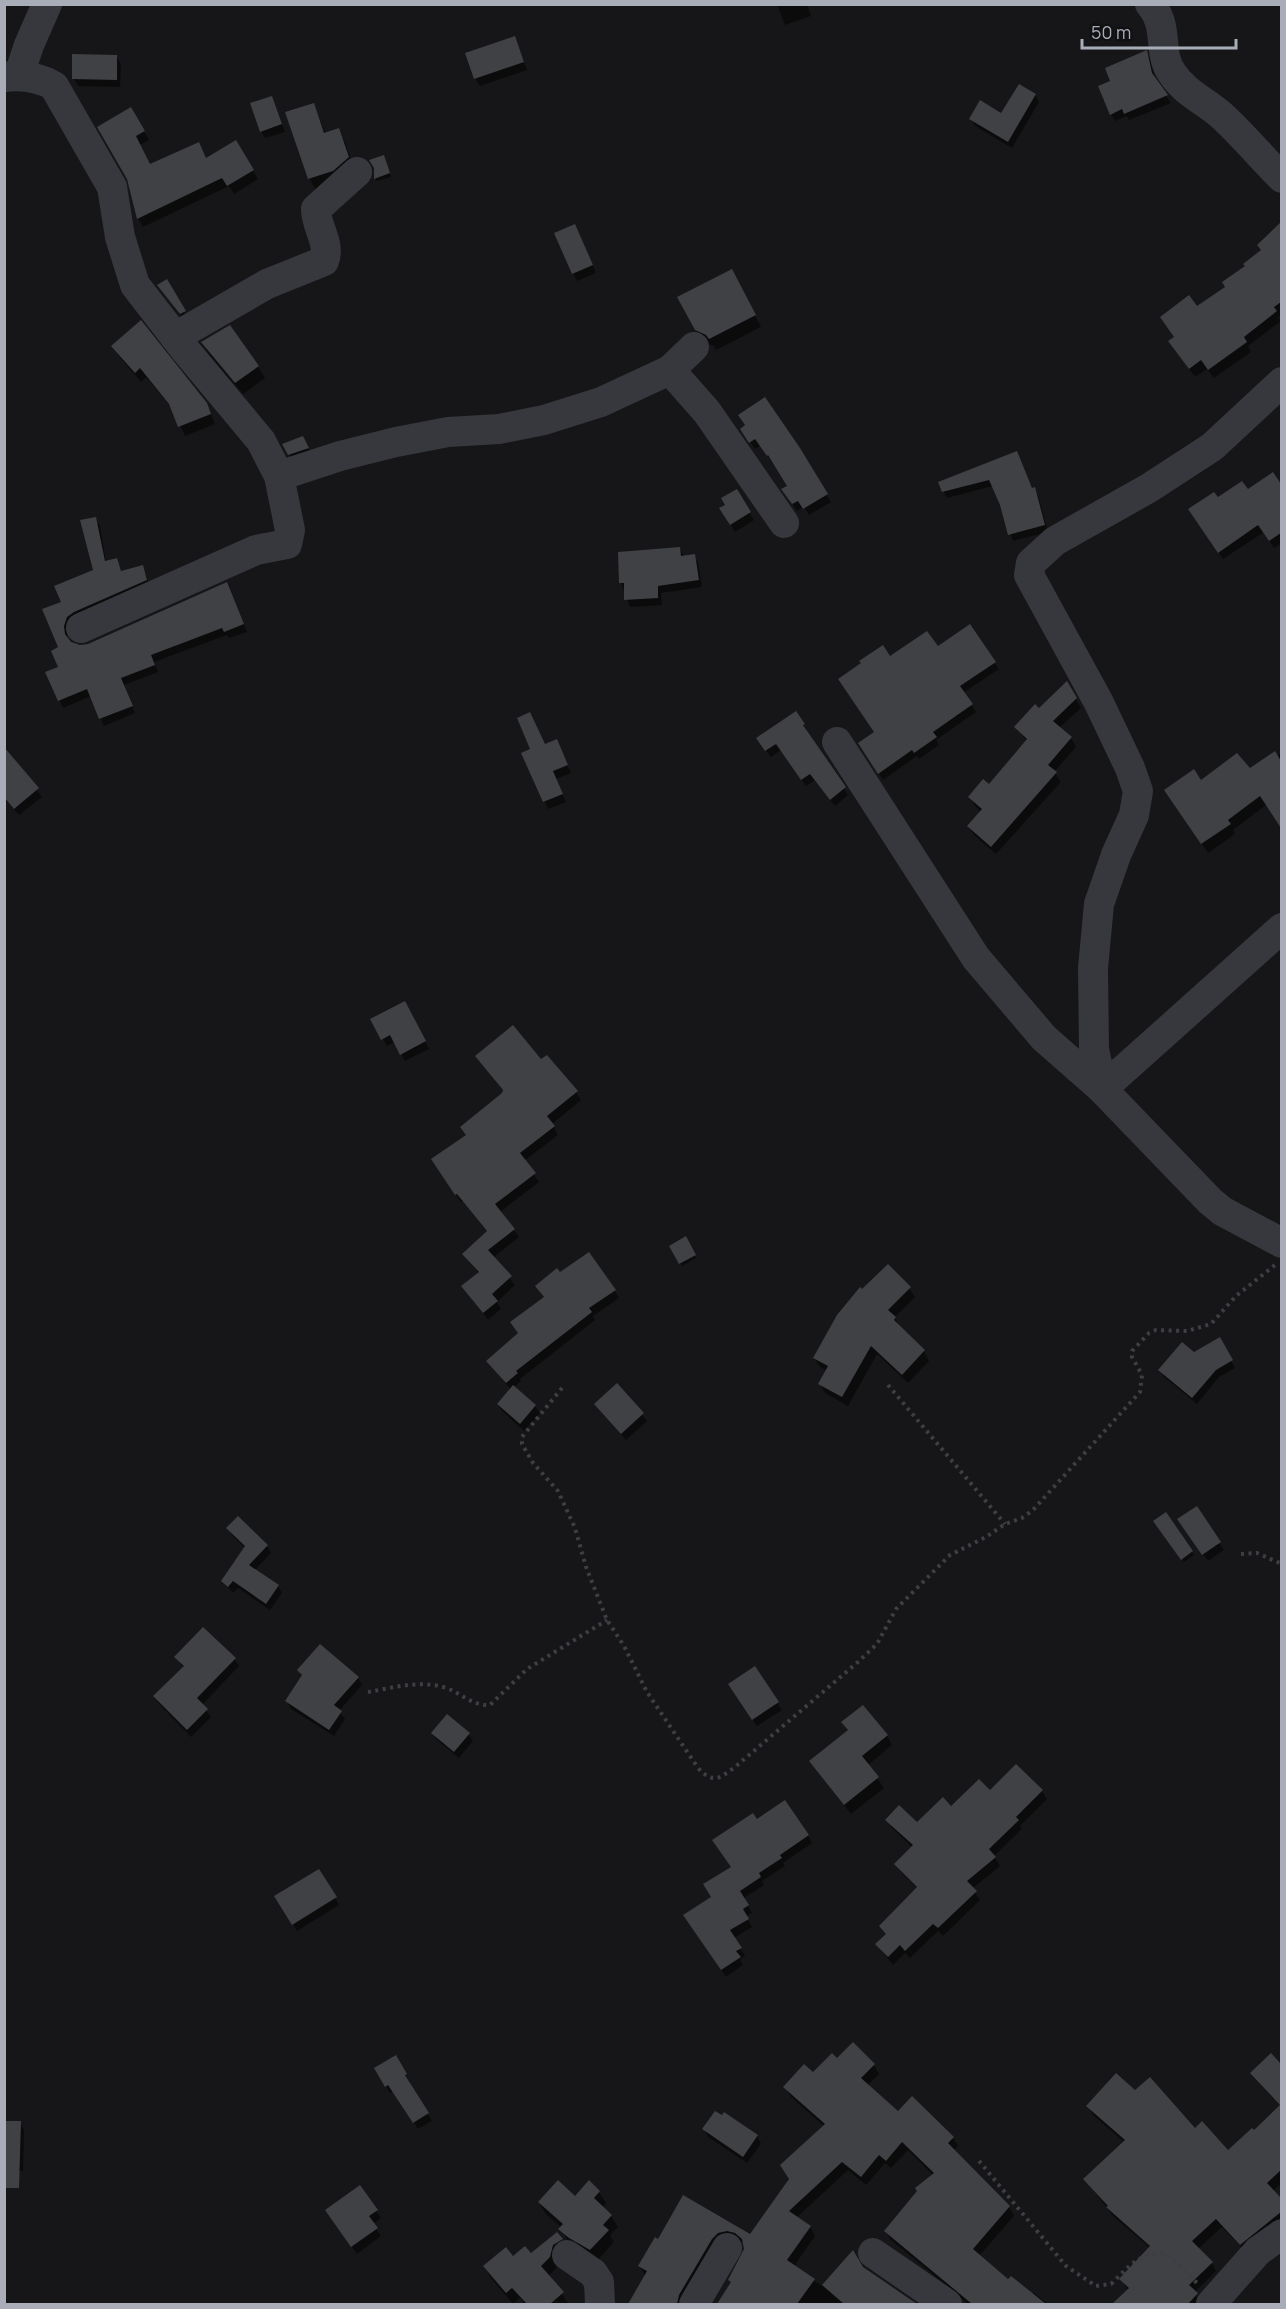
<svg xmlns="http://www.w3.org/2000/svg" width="1286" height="2309" font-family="Manrope,sans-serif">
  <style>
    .shadow { fill: #0007 }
    .building { fill: #404145 }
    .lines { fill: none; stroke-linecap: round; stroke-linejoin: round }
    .path { stroke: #3d3f44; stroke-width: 4; stroke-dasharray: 3 4.5; stroke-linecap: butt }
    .minor { stroke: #37383d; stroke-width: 30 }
  </style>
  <rect width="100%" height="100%" fill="#161618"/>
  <g class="shadow">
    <polygon points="777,4 807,4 811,16 785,25"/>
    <polygon points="514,38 527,70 480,86 475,78"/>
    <polygon points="1146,52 1150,59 1155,80 1171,103 1129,120 1127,116 1115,121 1111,114 1112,82"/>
    <polygon points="116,56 121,64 120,87 78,86 74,79"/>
    <polygon points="1035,95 1039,102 1012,148 975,126 971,119 1002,115"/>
    <polygon points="272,98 285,132 265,138 261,131"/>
    <polygon points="313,104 326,134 338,130 345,142 354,169 316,190 309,178"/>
    <polygon points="131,109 149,140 140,145 150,166 206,160 235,142 258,179 234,194 229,186 143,227 138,218"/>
    <polygon points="385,159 391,177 377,181 375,178"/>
    <polygon points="1282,224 1282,315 1278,317 1281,321 1248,346 1251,352 1214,378 1207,369 1195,377 1175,350 1175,338 1197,308 1227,287 1262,251 1259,245"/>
    <polygon points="579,233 596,273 577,281 556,234"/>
    <polygon points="167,281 188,319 185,321 159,286"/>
    <polygon points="738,282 761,327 716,350 714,346 703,342 696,330"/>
    <polygon points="203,343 258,367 265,378 243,394 209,354"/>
    <polygon points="113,346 206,404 215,424 185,436 173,409 146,377 141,382 119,356"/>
    <polygon points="747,426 799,449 831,502 809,515 804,507 797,511 788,497 789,486 774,461 772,462 761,445 755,449 746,436"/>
    <polygon points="307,445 311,456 293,462 289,454"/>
    <polygon points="1016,453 1032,489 1038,495 1048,532 1013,541 993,486 947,498 943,491"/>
    <polygon points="1273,474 1282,487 1282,543 1274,548 1264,532 1223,559 1194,517 1217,499 1247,491"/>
    <polygon points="736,491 754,520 735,532 721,509 727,505"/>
    <polygon points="95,519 100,526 106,562 116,560 122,572 143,567 150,587 71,625 67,634 68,641 80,647 88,645 227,584 247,632 229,638 227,635 154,662 158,672 124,685 135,713 104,726 91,696 63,708 47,673 60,667 63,602 95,571"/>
    <polygon points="679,548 684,556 694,556 698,563 702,587 661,593 662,605 630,607 621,583"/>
    <polygon points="938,648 994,662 999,669 963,693 976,712 936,740 939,745 919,759 917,756 883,780 864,750 875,733 890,658"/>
    <polygon points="1067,683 1081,708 1059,728 1071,738 1076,747 1054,772 1061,782 996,854 974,835 969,827 981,812 975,806 970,798 989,786 1027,741 1016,728 1039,710"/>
    <polygon points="796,713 808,732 806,733 848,795 835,806 815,780 806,786 781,750 771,757 762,746"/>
    <polygon points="545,746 560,748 571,773 556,779 566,802 548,809 523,753"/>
    <polygon points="1282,753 1282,827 1266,805 1233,830 1235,834 1208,853 1172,800 1201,782 1249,770"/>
    <polygon points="10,755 42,797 19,815 4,798 4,760"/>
    <polygon points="404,1003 429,1049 405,1061 395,1042 387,1046 372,1020"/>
    <polygon points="477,1057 541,1061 576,1092 581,1100 552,1124 558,1135 524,1161 539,1182 500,1212 519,1237 493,1258 515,1285 497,1302 501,1309 488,1320 463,1287 479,1274 464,1254 488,1233 463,1201 461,1202 437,1167 467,1136 462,1127 504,1092"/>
    <polygon points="685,1239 696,1258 682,1266 671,1247"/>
    <polygon points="560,1274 615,1291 619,1298 593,1316 595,1320 520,1379 521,1381 514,1387 535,1406 540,1413 524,1431 503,1412 498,1405 511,1390 488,1361 519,1334 545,1298 541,1294"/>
    <polygon points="909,1288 915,1297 895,1317 900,1328 924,1351 929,1361 908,1383 877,1354 848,1406 825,1393 820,1384 827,1371 820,1367 814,1358"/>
    <polygon points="1219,1339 1235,1368 1219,1377 1197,1404 1164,1377 1160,1370"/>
    <polygon points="617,1385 647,1421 626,1440 596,1405"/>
    <polygon points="1196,1508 1224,1550 1208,1561 1184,1526"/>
    <polygon points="1165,1514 1194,1555 1184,1562 1157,1524"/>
    <polygon points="228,1528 267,1546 271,1553 255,1570 278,1586 282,1593 270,1610 238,1588 233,1593 223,1581 245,1548 232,1535"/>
    <polygon points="176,1657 234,1659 239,1666 202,1705 211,1717 191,1737 159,1704 154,1697 184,1668"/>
    <polygon points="299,1671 358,1678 362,1685 339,1711 345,1719 334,1736 291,1709 287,1701 303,1678"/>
    <polygon points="734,1692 777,1703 782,1710 757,1726"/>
    <polygon points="843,1723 887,1735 892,1745 868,1765 884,1788 851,1814 810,1762 848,1731"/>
    <polygon points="433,1733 468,1734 473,1741 459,1758 437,1740"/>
    <polygon points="1016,1766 1042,1791 1047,1799 1020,1826 1022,1829 994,1856 1000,1866 972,1889 980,1900 943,1936 938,1931 910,1958 905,1953 893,1965 877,1945 887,1935 880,1926 918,1889 901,1872 896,1864 913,1848 892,1828 887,1820 917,1824 990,1792"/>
    <polygon points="757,1822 808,1835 812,1843 783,1863 785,1866 762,1881 764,1885 744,1898 752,1913 746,1916 752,1927 734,1938 745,1956 740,1959 743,1965 726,1977 690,1923 713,1897 732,1868"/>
    <polygon points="319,1871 339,1905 297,1931 276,1897"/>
    <polygon points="853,2044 874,2065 879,2074 867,2086 898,2113 953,2138 958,2146 953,2151 1009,2207 1014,2216 979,2256 1009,2281 1032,2295 1034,2293 1048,2304 966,2304 965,2301 891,2240 886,2232 933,2175 908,2150 891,2168 885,2163 866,2185 848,2170 796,2218 810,2227 815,2236 794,2266 822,2286 853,2252 862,2268 915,2304 719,2304 732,2284 730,2280 746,2249 743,2242 733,2239 683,2304 631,2304 645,2275 640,2266 658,2241 684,2197 751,2236 825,2127 790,2096 785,2087 837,2060"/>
    <polygon points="1271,2055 1282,2066 1282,2107 1275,2095 1272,2096 1274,2100 1251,2073"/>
    <polygon points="396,2057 410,2082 408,2083 432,2121 418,2129 394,2091 390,2093 376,2069"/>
    <polygon points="1135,2092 1228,2152 1280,2110 1282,2112 1282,2183 1273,2191 1282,2200 1282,2225 1246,2252 1222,2227 1198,2249 1212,2263 1216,2271 1194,2293 1201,2303 1200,2304 1114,2304 1128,2290 1121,2279 1150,2248 1113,2216 1085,2179 1124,2142 1093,2115 1088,2106"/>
    <polygon points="725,2114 757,2136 761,2144 747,2163 708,2137 704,2129"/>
    <polygon points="20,2123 24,2130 23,2171 4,2170"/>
    <polygon points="360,2187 381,2218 373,2224 381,2236 357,2254 331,2218"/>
    <polygon points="599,2192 606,2203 602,2208 611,2216 618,2227 610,2235 614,2242 597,2261 567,2240 562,2228 546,2214 539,2203"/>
    <polygon points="561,2240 568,2251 558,2257 556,2269 548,2276 569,2304 525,2304 520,2298 513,2304 491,2278 484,2267 531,2255"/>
  </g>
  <g class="building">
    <polygon points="515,36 524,62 474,79 465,53"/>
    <polygon points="1147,50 1152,73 1168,95 1124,114 1122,109 1110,115 1098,86 1110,81 1105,68"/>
    <polygon points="72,54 117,55 117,80 72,79"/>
    <polygon points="1019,84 1036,94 1008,142 969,119 980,100 1001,113"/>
    <polygon points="272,96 282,124 260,132 250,103"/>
    <polygon points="314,103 324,133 339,128 349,157 333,171 308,179 285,112"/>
    <polygon points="131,107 145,131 136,136 150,164 199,142 206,158 236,140 254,170 227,186 222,178 137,219 127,179 97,127"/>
    <polygon points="384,155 390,173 374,179 374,168 369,160"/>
    <polygon points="1281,222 1281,302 1274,307 1277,311 1244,337 1247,342 1208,370 1201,360 1189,369 1168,341 1174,337 1160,317 1189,295 1197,306 1225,287 1222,282 1245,266 1243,264 1261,250 1257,245"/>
    <polygon points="575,224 593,265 572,274 554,233"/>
    <polygon points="732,269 756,315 709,339 706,335 695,330 677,297"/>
    <polygon points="167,279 186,311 180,314 157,285"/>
    <polygon points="141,320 207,403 211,414 178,427 169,404 140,368 135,373 111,346"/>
    <polygon points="230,325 259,366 235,383 201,342"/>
    <polygon points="765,397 800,448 828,494 803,509 798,501 792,504 781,489 787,486 768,455 767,456 755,439 749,443 740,429 745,425 738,415"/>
    <polygon points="303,436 309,448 288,455 282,444"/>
    <polygon points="1017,451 1032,488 1035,487 1045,525 1008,535 1000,505 989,480 942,492 938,482"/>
    <polygon points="1273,472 1281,484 1281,533 1269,541 1258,525 1218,553 1188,509 1214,492 1218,497 1242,481 1248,489"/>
    <polygon points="737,489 751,512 730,525 719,508 725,505 721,498"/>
    <polygon points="96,517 105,561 117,558 121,571 143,565 147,580 74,612 67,617 64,626 65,634 71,642 80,645 88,644 227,582 244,624 224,632 222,628 151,655 155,665 121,678 133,706 99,719 87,689 58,701 45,672 58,667 51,651 58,647 42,609 61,602 54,586 93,570 80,520"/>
    <polygon points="680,547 681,556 695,554 699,580 658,586 658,598 624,600 624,583 619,583 618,552"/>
    <polygon points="970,624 996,662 960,686 973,704 933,732 937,737 914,753 912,750 878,774 858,743 874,732 838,679 861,663 859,661 883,645 890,656 927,631 938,646"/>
    <polygon points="1067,681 1077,698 1053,721 1072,737 1048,765 1057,772 991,847 967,826 982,809 968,797 983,779 989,784 1027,739 1014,727 1035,704 1039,708"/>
    <polygon points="796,711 805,724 803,725 846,787 830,800 810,774 801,780 776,744 765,751 756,738"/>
    <polygon points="530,712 545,744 557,739 568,765 553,771 563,794 543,802 521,753 530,749 517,718"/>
    <polygon points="4,747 39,788 14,809 4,797"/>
    <polygon points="1275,751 1281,761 1281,828 1260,796 1228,820 1231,824 1201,844 1164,790 1194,769 1201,780 1237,753 1250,768"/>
    <polygon points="405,1001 426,1041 400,1055 390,1035 381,1040 370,1019"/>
    <polygon points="513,1025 541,1059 547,1055 578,1091 547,1116 555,1126 520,1153 536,1173 495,1204 515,1229 488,1250 512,1276 492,1294 498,1301 483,1313 461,1286 479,1272 462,1254 487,1231 457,1194 455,1195 431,1159 466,1135 460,1127 502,1093 503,1090 475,1056"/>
    <polygon points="686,1236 696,1255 679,1264 669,1246"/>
    <polygon points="589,1252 616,1290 589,1308 592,1312 516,1371 518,1373 506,1383 486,1361 518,1333 510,1322 544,1297 535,1286 557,1268 560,1272"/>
    <polygon points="888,1264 911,1287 888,1310 896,1317 894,1320 925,1350 902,1375 871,1346 842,1397 818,1384 828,1366 813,1358 837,1315 860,1287 862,1289"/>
    <polygon points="1220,1337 1233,1360 1216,1370 1192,1398 1158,1370 1182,1342 1194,1352"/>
    <polygon points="617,1383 644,1413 621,1434 594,1404"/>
    <polygon points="513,1385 536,1405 520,1424 497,1404"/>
    <polygon points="1197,1506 1221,1542 1202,1555 1177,1519"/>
    <polygon points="1166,1512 1193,1551 1181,1560 1153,1521"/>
    <polygon points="238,1516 268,1545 249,1565 279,1585 266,1604 233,1581 228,1587 221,1581 245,1546 226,1528"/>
    <polygon points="203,1627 236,1658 197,1698 208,1709 187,1730 153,1696 184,1666 174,1657"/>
    <polygon points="320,1644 359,1677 334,1705 342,1711 329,1730 285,1701 302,1675 297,1670"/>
    <polygon points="755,1666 779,1702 752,1720 728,1684"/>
    <polygon points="863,1705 888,1735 862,1756 879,1777 844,1805 809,1761 848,1730 841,1722"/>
    <polygon points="447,1714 470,1733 454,1752 431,1733"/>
    <polygon points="1016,1764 1043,1790 1016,1817 1019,1820 989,1849 996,1857 967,1881 977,1891 938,1928 933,1924 905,1951 900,1945 888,1957 875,1944 886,1934 879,1926 917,1887 894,1864 913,1845 885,1820 899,1805 917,1822 943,1797 951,1806 979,1779 990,1790"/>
    <polygon points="785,1800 809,1835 780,1855 782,1858 759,1873 761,1877 740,1891 749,1905 743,1909 749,1919 730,1930 742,1948 736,1951 741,1957 721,1970 683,1915 711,1897 703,1884 731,1867 712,1840 753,1813 757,1819"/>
    <polygon points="319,1869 337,1897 292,1925 274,1896"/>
    <polygon points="853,2042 875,2064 861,2078 898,2111 912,2096 954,2137 948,2143 1010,2206 973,2249 1008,2279 1011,2276 1046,2304 972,2304 884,2231 917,2191 915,2188 934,2173 902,2142 886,2161 879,2155 861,2177 842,2162 789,2211 811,2226 787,2260 815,2279 797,2304 717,2304 731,2282 728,2280 744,2249 742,2239 735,2233 727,2231 718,2233 712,2239 679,2295 677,2304 628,2304 647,2271 638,2266 655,2237 658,2239 683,2195 750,2234 789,2179 780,2165 825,2124 783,2087 804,2064 813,2072 832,2053 837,2058"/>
    <polygon points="1271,2053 1281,2064 1281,2170 1267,2183 1281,2198 1281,2212 1240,2245 1216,2219 1192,2241 1213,2262 1189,2285 1198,2293 1188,2304 1112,2304 1129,2288 1119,2279 1150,2246 1106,2207 1108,2206 1083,2179 1125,2140 1086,2106 1116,2073 1135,2090 1150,2077 1195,2128 1202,2121 1228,2150 1252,2128 1254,2130 1280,2105 1250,2073"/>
    <polygon points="396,2055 407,2074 405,2075 429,2113 413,2123 388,2085 385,2087 374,2068"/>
    <polygon points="715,2111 722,2115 724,2112 758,2135 743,2157 702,2129"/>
    <polygon points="4,2121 21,2121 19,2188 4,2188"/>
    <polygon points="558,2180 575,2196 589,2180 600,2191 594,2198 612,2215 603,2225 609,2230 590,2250 569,2238 558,2229 563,2224 538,2202"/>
    <polygon points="360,2185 378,2210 369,2216 378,2228 351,2247 325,2210"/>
    <polygon points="557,2232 563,2239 553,2245 550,2257 541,2266 564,2292 550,2304 527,2304 512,2288 506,2293 483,2266 506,2247 513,2256 525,2246 531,2253"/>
    <polygon points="853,2250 863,2267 917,2304 844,2304 822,2285"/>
  </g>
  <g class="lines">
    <g class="path">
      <polyline points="888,1385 1005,1524"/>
      <path d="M562,1388L522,1437V1444L533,1463L558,1491L575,1528L586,1567L607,1620L624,1646L647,1692L698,1768C713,1784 719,1779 735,1767L858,1662L877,1644L896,1609L950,1555L986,1537L1005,1524L1022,1518L1033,1510L1140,1392L1142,1375L1132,1357V1351L1149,1333L1156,1330L1187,1331L1211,1324L1236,1296L1275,1265"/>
      <polyline points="1241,1554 1257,1553 1282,1564"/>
      <path d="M368,1692C392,1688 419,1680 443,1687C461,1692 471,1706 490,1705L527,1669L607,1620"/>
      <path d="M979,2161L1066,2266L1096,2286L1111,2284C1131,2265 1135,2255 1165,2253L1197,2283"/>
    </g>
    <g class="minor">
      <path d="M1150,4C1170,27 1157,52 1172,73C1184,92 1205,101 1221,115C1242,134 1261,157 1282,178"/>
      <polyline points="19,75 29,45 47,4"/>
      <path d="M4,77C21,75 39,77 54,86L112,187L120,237L135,285L186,351L261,441L279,476L290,530L287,544L256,550L81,628"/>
      <path d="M175,337L267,284L324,261C331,243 316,228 316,209L357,172"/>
      <polyline points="670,370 707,412 784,523"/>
      <polyline points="1282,382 1212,447 1149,488 1055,541 1031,563 1029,575 1098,701 1130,768 1138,791 1134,815 1116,855 1099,904 1093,968 1094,1049 1102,1089 1282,928"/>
      <polyline points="279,476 340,456 396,442 448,432 499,429 544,420 601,402 670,370 694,347"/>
      <polyline points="837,742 976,958 1044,1038 1102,1089 1210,1201 1222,1211 1282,1243"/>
      <polyline points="873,2253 947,2304"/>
      <polyline points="567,2255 593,2273 599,2282 600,2304"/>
      <polyline points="694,2304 727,2248"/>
      <polyline points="1211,2304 1258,2251 1282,2234"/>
    </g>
  </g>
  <rect width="1286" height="2309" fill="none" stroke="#a8adb8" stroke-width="12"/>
  <path d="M1082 39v9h154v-9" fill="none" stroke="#a8adb8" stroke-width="3"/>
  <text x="1091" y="39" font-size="18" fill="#a8adb8" stroke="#111113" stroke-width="4.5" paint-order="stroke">50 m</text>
</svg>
